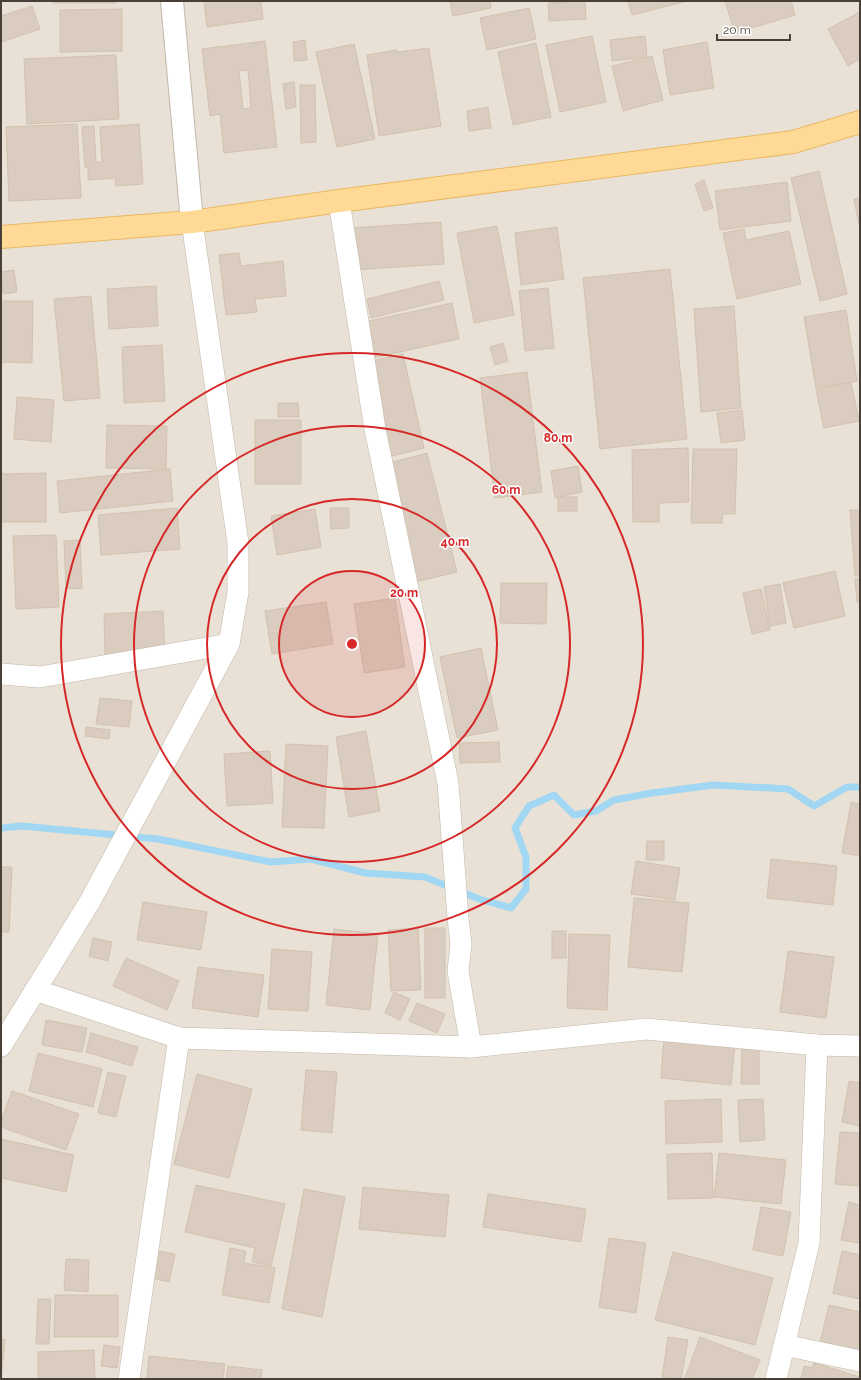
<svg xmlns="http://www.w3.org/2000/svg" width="861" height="1380" font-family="Raleway,sans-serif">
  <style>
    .residential { fill: #e9e1d5 }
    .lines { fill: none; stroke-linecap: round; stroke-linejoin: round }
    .stream { stroke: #a1d7f3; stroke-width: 7 }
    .building { fill: #dacdbf; stroke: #d2c2af; fill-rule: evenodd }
    .minor-casing { stroke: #c0b7aa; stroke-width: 22 }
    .tertiary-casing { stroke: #c0b7aa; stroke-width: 24 }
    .primary-casing { stroke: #e9b761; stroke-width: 24 }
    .minor { stroke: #fff; stroke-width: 21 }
    .tertiary { stroke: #fff; stroke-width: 22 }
    .primary { stroke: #ffda96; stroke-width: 22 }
    .ring { fill: none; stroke: #d62828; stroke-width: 2 }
    .centre { fill: #d62828; stroke: #fff; stroke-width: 2 }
    .ring-label { font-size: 12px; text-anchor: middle; font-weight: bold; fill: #d62828; stroke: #fff; stroke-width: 3; stroke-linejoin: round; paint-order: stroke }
  </style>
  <rect width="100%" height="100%" fill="#f4f0e8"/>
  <rect class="residential" x="1" y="1" width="859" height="1378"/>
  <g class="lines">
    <polyline class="stream" points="1,828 22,826 158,839 271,862 311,859 365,873 425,877 479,899 511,908 526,889 526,857 515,828 529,806 554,795 574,815 596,811 614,800 652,793 713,785 788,789 814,806 847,787 860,787"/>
  </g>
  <g class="building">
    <rect x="53" y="1" width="63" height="2"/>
    <polygon points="204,1 261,1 263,19 207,27"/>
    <polygon points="450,1 490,1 491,8 453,16"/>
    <polygon points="585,1 586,19 549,21 548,3"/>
    <polygon points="628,1 687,1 632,15"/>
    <polygon points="725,1 791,1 795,15 735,33"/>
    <polygon points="32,6 40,29 1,42 1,16"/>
    <polygon points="529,8 536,39 487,50 480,18"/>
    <polygon points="122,9 122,51 60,52 60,10"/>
    <polygon points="860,12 860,59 848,66 828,29"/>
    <polygon points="592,36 606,102 560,112 546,45"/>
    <polygon points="645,36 647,57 612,61 610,40"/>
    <polygon points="305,40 307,60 294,61 293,42"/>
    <path d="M265,41L277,147L224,153L220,114L210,116L202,49ZM248,70L251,108L243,109L239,71Z"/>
    <polygon points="707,42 714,88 670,95 663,50"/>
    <polygon points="536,43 551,117 513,125 498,52"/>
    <polygon points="354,44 375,139 337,147 316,52"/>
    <polygon points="429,48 441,126 379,136 367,55 397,50 398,52"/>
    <polygon points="116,55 119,119 27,124 24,59"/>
    <polygon points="652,56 663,100 623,111 612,66"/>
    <polygon points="294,82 296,107 286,109 283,84"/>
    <polygon points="300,85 315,85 316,142 301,143"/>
    <polygon points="488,107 491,128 469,131 467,111"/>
    <polygon points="77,124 81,198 9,201 6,127"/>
    <polygon points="139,124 143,184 116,186 115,178 88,180 88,167 85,167 82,127 94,126 96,162 102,162 100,127"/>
    <polygon points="819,171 847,294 820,301 791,178"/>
    <polygon points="704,180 713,208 704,211 695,184"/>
    <polygon points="787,182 791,221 720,230 715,191"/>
    <polygon points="860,198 860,229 854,199"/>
    <polygon points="441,222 444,264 353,270 351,228"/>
    <polygon points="497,226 514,315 474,323 457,233"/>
    <polygon points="557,227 564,279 521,285 515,233"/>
    <polygon points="744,229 746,240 789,231 801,284 737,299 723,233"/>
    <polygon points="239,253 241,266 283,261 286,296 255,299 257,312 226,315 219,255"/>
    <polygon points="670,269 687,439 600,449 583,278"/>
    <polygon points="14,270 17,292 3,294 1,272"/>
    <polygon points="439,281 444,300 371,318 367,299"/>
    <polygon points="156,286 158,326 109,329 107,289"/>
    <polygon points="548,288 554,348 525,351 519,291"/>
    <polygon points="91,296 100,398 64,401 54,299"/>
    <polygon points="1,301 33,301 32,363 1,362"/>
    <polygon points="452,303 459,339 368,359 360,323"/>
    <polygon points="734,306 741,408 701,412 694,309"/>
    <polygon points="846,310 857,381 816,388 804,317"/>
    <polygon points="503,343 508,361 495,365 490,347"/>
    <polygon points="162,345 165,401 124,403 122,347"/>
    <polygon points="403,354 424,448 388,457 367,362"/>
    <polygon points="527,372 542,492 495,498 480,378"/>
    <polygon points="851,382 859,421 824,428 816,390"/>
    <polygon points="17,397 54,400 51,442 14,439"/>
    <polygon points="278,403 298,403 299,417 278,417"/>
    <polygon points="742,410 745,440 721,443 717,413"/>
    <rect x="255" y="420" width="46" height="64"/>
    <polygon points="107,425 167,426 166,469 106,468"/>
    <polygon points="688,448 689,502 659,503 659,522 633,522 632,450"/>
    <polygon points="693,449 737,449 735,514 723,514 722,523 691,523"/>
    <polygon points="427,453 457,572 415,582 386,464"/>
    <polygon points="578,466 582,492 555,498 551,471"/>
    <polygon points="170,469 173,501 60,513 57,481"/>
    <polygon points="46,473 46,522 1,522 1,474"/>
    <rect x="558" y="497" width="19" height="14"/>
    <polygon points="177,508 180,549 101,555 98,515"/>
    <polygon points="330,508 349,508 349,528 331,529"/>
    <polygon points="315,509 321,547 277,555 271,516"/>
    <polygon points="850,510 860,510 860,576 855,576"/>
    <polygon points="56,535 59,607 16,609 13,536"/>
    <polygon points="80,540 82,588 66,589 64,541"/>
    <polygon points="835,571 845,616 794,628 783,583"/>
    <polygon points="855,579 860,579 860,602 857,602"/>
    <polygon points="501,583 547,583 546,624 500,623"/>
    <polygon points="780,584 786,623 770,626 764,587"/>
    <polygon points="761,589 770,630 752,634 743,593"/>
    <polygon points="395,598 405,667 364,673 354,604"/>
    <polygon points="326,602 333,644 272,654 265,611"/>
    <polygon points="163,611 165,654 105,657 104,614"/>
    <polygon points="481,648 498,730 457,738 440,657"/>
    <polygon points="100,698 132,701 129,727 96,724"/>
    <polygon points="86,727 110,730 109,739 85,736"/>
    <polygon points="366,731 380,811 349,817 336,737"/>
    <polygon points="499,742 500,762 460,763 459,743"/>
    <polygon points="286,744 328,746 324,828 282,827"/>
    <polygon points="270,751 273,803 227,806 224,754"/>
    <polygon points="851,802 860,804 860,856 842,853"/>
    <polygon points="647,841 664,841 664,860 646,860"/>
    <polygon points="771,859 837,866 833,905 767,898"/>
    <polygon points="636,861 680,868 675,900 631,894"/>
    <polygon points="1,867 12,867 9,932 1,932"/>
    <polygon points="634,898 689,903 682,972 628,967"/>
    <polygon points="143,902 207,912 201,950 137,940"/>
    <polygon points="418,928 421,990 391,991 388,930"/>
    <rect x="425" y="928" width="20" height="70"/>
    <polygon points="334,929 378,934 370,1010 326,1005"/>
    <rect x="552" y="931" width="14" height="27"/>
    <polygon points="569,934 610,935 607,1010 567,1008"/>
    <polygon points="93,938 112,942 108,961 89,956"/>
    <polygon points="272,949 312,952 308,1011 268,1009"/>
    <polygon points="788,951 834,957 826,1018 780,1012"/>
    <polygon points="126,958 179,981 167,1010 113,986"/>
    <polygon points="198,967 264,975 258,1017 192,1008"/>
    <polygon points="394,992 410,999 400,1020 385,1013"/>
    <polygon points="417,1003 445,1014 437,1033 409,1021"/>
    <polygon points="46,1020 87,1028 82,1052 42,1045"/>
    <polygon points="91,1033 138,1047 132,1066 86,1052"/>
    <polygon points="664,1038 735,1044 731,1085 661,1078"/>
    <polygon points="742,1044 759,1044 759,1084 741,1084"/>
    <polygon points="38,1053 102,1069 93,1107 29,1091"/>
    <polygon points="306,1070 337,1072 332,1133 301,1130"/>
    <polygon points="108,1072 126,1076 116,1117 98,1113"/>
    <polygon points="197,1074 252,1089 229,1178 174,1164"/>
    <polygon points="849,1081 860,1083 860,1126 842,1122"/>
    <polygon points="12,1091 79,1114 66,1150 1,1127 1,1121"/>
    <polygon points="721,1099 722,1142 666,1144 665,1101"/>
    <polygon points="763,1099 765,1140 740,1142 738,1100"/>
    <polygon points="840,1132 860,1133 860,1186 835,1184"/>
    <polygon points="1,1139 74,1155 66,1192 1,1178"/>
    <polygon points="712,1153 713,1198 668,1199 667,1154"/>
    <polygon points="719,1153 786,1160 781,1204 714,1197"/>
    <polygon points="196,1185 285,1204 271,1266 252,1262 255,1248 185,1232"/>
    <polygon points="363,1187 449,1195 445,1237 359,1229"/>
    <polygon points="304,1189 345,1197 322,1317 282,1309"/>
    <polygon points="488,1194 586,1209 581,1242 483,1227"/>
    <polygon points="849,1202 860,1205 860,1243 841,1240"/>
    <polygon points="761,1207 791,1212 783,1256 753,1250"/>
    <polygon points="609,1238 646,1243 636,1313 599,1307"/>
    <polygon points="230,1248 246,1251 244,1263 275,1268 269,1303 222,1295"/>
    <polygon points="158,1251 175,1254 169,1282 152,1278"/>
    <polygon points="842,1251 860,1255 860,1299 833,1293"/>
    <polygon points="673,1252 773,1278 755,1345 655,1320"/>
    <polygon points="66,1259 89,1260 88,1292 64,1290"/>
    <polygon points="55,1295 118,1295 118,1337 54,1337"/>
    <polygon points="38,1299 51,1299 49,1344 36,1344"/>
    <polygon points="829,1305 860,1312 860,1357 819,1347"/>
    <polygon points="668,1337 688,1340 681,1379 662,1377"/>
    <polygon points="700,1337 760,1360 752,1379 685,1378"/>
    <polygon points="1,1339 5,1340 1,1379"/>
    <polygon points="104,1345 120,1347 117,1368 101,1366"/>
    <polygon points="94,1350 95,1379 38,1379 38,1352"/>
    <polygon points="149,1356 225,1364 223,1379 147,1379"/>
    <polygon points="814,1363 860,1377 860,1379 801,1379 804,1366 812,1368"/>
    <polygon points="228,1366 262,1370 261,1379 226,1379"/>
  </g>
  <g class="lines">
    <g class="minor-casing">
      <g id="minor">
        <polyline points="339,201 375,429 448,783 458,918 461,944 458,971 471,1047"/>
        <polyline points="1,674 40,677 229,644"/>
        <polyline points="35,990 179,1038 471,1047 646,1029 817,1045 860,1046"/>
        <polyline points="1,1046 89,903 229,644 238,592 238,543 192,222"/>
        <polyline points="784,1345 860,1361"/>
        <polyline points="129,1379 179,1038"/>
        <polyline points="776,1379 809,1243 817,1045"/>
      </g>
    </g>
    <g class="tertiary-casing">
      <polyline id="tertiary" points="172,1 192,222"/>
    </g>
    <g class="primary-casing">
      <polyline id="primary" points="1,237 192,222 339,201 793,142 860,122"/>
    </g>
    <use href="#minor" class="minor"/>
    <use href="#tertiary" class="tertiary"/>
    <use href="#primary" class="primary"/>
  </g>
  <circle cx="352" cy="644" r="73" fill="#d62828" fill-opacity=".12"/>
  <g class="ring">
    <circle cx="352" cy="644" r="73"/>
    <circle cx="352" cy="644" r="145"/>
    <circle cx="352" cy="644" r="218"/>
    <circle cx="352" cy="644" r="291"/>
  </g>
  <circle cx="352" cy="644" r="6" class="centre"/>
  <g class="ring-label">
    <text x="558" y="442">80 m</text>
    <text x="506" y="494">60 m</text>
    <text x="455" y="546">40 m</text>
    <text x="404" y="597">20 m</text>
  </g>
  <rect width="861" height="1380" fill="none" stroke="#484036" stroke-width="4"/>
  <path d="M717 34v6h73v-6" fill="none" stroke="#484036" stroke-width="2"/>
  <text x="723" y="34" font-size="12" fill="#484036" stroke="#ffffff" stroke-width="3" paint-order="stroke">20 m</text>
</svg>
